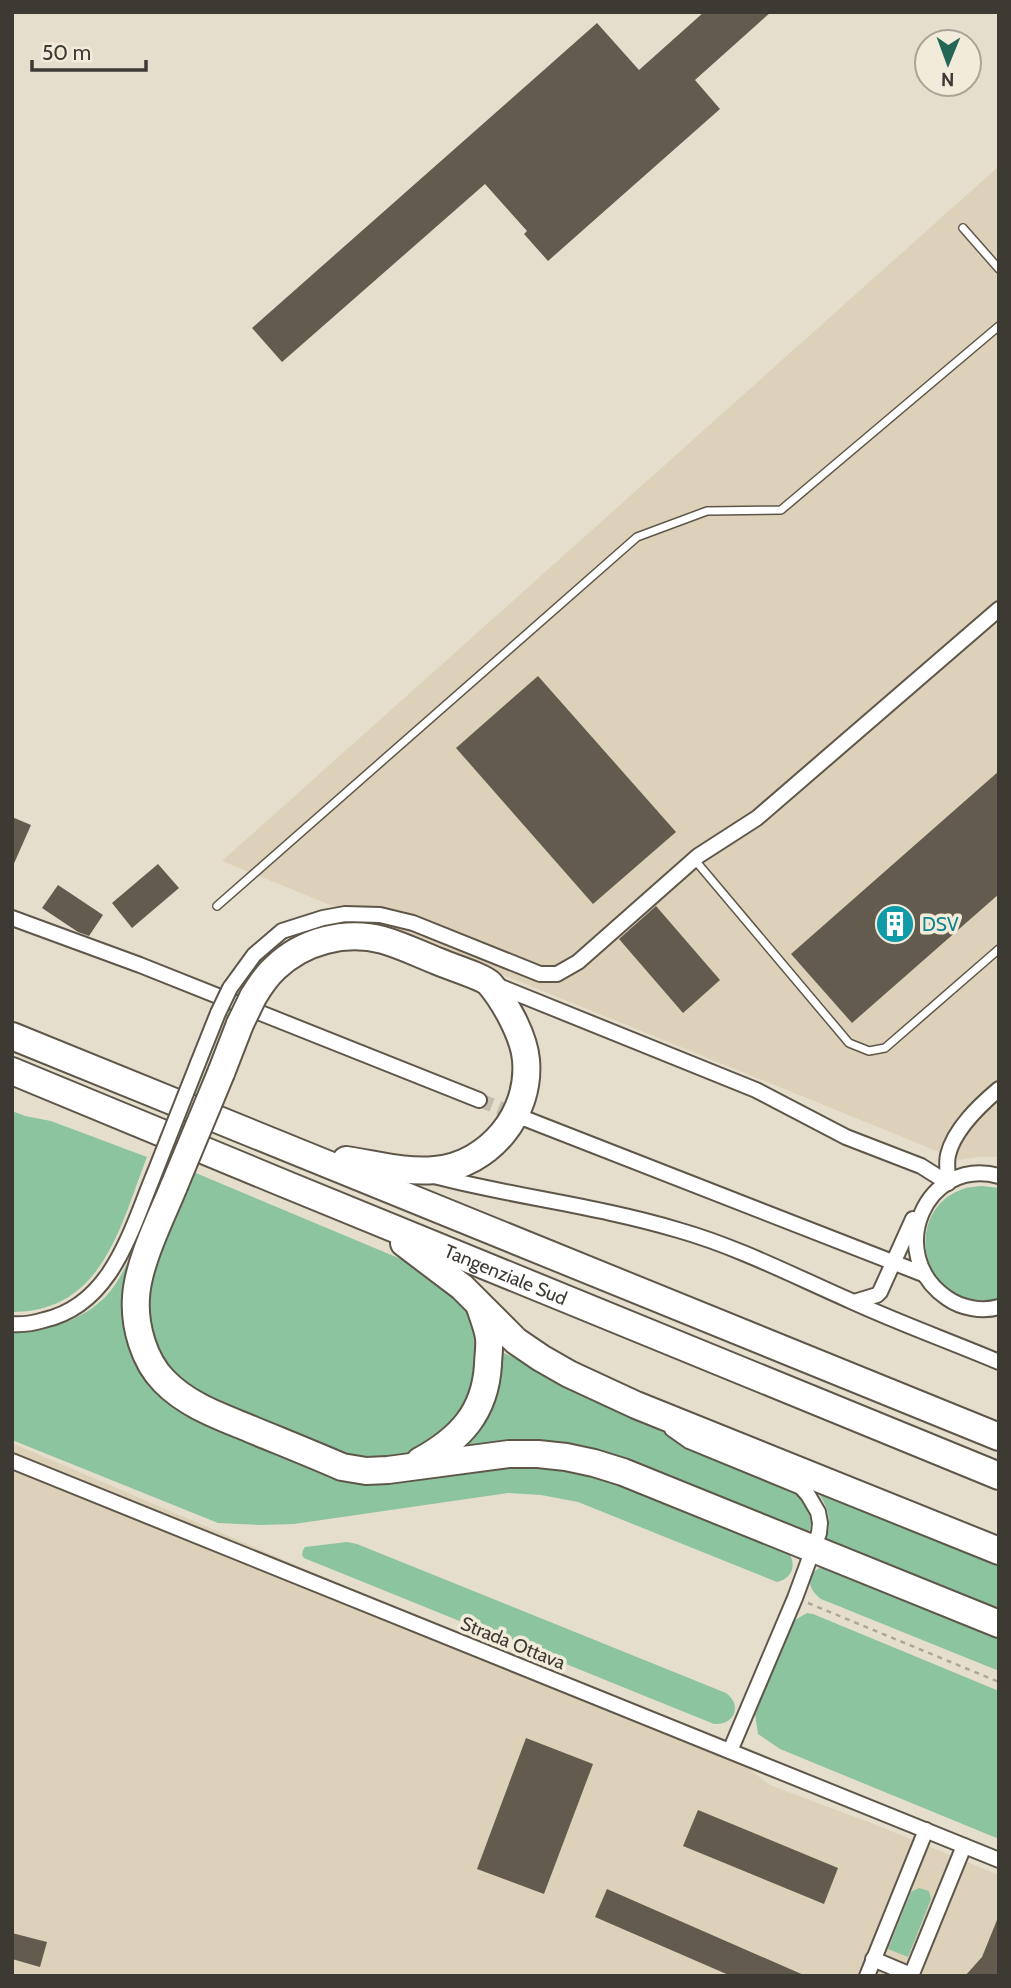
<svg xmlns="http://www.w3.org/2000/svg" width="1011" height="1988" font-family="Cabin,sans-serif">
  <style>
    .built { fill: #ddd1ba }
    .green { fill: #8cc49f }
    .building { fill: #635c4e }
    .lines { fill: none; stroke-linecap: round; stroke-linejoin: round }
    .minor-tunnel { stroke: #c4bdae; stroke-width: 14; stroke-dasharray: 14 7; stroke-linecap: butt }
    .service-casing { stroke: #5e5749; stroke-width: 10 }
    .minor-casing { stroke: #5e5749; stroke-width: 18 }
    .motorway-casing { stroke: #5e5749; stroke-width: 30 }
    .path { stroke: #ada699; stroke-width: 2.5; stroke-dasharray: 5 5; stroke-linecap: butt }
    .service { stroke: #fff; stroke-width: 7 }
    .minor { stroke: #fff; stroke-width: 14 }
    .motorway { stroke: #fff; stroke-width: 26 }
    .minor-bridge-casing { stroke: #5e5749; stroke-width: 18; stroke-linecap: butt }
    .motorway-bridge-casing { stroke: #5e5749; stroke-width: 30; stroke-linecap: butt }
    .minor-bridge { stroke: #fff; stroke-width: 14 }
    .motorway-bridge { stroke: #fff; stroke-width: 26 }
    .labels { text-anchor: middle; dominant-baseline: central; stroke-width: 7; stroke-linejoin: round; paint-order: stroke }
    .culture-label { font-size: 19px; fill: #0d838f; stroke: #f3ebda; text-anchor: start }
    .street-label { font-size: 19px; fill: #3d3933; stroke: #f3ebda }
  </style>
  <rect width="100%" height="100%" fill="#e6decd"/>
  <g class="built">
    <polygon points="999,166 999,1157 978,1157 959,1160 222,861"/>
    <polygon points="12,1443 722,1748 770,1785 879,1826 999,1875 999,1976 12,1976"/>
  </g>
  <g class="green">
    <path d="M12,1111L25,1116L51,1121L147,1157C120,1226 103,1312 12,1312Z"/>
    <polygon points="191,1171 420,1267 433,1275 470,1312 476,1325 479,1374 459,1421 407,1458 357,1462 200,1398 160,1360 147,1322 150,1275"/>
    <path d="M982,1186L999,1188V1299C917,1313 900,1207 966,1188C971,1187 977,1186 982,1186Z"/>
    <path d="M129,1260L133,1261L136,1355L337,1475L528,1463L582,1469L785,1549C798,1560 794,1579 777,1582L578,1502L541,1495L508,1493L294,1524L260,1525L218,1523L12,1440V1332C48,1332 89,1319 112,1289C119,1280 124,1269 129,1260Z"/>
    <polygon points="499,1351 527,1363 686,1444 788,1486 806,1502 811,1522 808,1538 625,1463 453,1453"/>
    <path d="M820,1492L999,1563V1614L825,1543C832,1525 830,1510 819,1494Z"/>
    <path d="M347,1542L357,1544L726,1693C743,1706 734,1725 714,1724L304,1558L302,1555L303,1550L305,1547Z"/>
    <path d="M826,1566L999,1635V1671L821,1599C805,1587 806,1571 826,1566Z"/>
    <polygon points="807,1613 813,1614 999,1691 999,1839 780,1749 758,1734 755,1714 792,1625 795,1620"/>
    <polygon points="919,1888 929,1891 931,1899 908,1957 888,1949 911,1892"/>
  </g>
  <g class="building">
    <polygon points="704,12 771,12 695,80 720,109 548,261 524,234 527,231 485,184 282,362 252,328 597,23 639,70"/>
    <polygon points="538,676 676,832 593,904 456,748"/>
    <polygon points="999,771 999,894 852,1023 791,954"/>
    <polygon points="12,817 31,825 12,868"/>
    <polygon points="158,864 179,888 132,928 112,903"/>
    <polygon points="58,885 103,915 89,936 78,932 42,908"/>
    <polygon points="656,906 720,980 683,1013 619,939"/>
    <polygon points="526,1738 593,1764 544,1894 477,1869"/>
    <polygon points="698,1810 838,1868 824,1904 683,1846"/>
    <polygon points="607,1889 806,1976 731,1976 595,1917"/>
    <polygon points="999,1915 999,1976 965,1976 982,1957"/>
    <polygon points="12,1933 47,1942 40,1967 12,1959"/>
  </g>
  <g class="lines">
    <polyline class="minor-tunnel" points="479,1100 518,1115"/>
    <g class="service-casing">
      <g id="service">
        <polyline points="963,228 999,269"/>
        <polyline points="694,859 849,1043 869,1051 885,1048 999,949"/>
        <polyline points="217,906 637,537 707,511 781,510 999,326"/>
      </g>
    </g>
    <g class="minor-casing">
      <g id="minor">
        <polyline points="12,918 140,965 479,1100"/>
        <polyline points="496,985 756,1090 846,1137 921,1166 948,1183"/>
        <polyline points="230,988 254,955 282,931 323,918 345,914 380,915 413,923 540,974 557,974 578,962 698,856 757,818 999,609"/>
        <polyline points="198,1063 218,1013"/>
        <polyline points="526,1119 923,1274"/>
        <path d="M434,1176C515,1197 598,1206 678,1230C738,1247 794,1276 851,1301C899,1323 949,1341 999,1362"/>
        <path d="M999,1176C925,1156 884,1255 947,1298C961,1308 982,1312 999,1307"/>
        <path d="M948,1183C948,1174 946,1163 948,1155C954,1129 980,1105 999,1089"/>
        <polyline points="854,1302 877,1295 880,1292 913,1219"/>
        <path d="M12,1324C23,1325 34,1323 44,1320C111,1305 130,1233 153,1177"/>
        <polyline points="672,1429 689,1441 801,1487 808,1495 818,1512 820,1523 819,1533 795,1598 730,1751"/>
        <polyline points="12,1461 999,1860"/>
        <polyline points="873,1959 911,1975"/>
        <polyline points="867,1976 926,1830"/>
        <polyline points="911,1976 964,1846"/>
      </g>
    </g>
    <g class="motorway-casing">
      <g id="motorway">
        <path d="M253,997C259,987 266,976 275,968C303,941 345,930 383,940C401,945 419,954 437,961C448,966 484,977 490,984C505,1002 524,1036 526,1060C531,1114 489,1165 435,1170C405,1173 375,1164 346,1160"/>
        <polyline points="12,1036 999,1437"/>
        <path id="s1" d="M12,1071L290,1186L999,1476"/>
        <polyline points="221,1073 240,1024"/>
        <path d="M174,1186C161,1218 138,1263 136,1297C134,1326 144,1361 164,1381C188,1406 222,1417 253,1430C282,1442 312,1454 342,1467L366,1471L388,1470L509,1454H538L566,1457L594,1463L623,1472L999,1624"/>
        <polyline points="404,1243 462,1287 516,1341 541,1358 569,1374 636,1405 999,1551"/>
        <path d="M420,1461C460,1439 485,1413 488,1365C488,1357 490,1347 489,1338C488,1328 483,1317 480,1307"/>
      </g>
    </g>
    <polyline class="path" points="808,1603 999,1682"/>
    <use href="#service" class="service"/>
    <use href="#minor" class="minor"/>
    <use href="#motorway" class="motorway"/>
    <g class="minor-bridge-casing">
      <g id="minor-bridge">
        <polyline points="218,1013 230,988"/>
        <polyline points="153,1177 198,1063"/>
      </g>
    </g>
    <g class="motorway-bridge-casing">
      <g id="motorway-bridge">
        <polyline points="240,1024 253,997"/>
        <polyline points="174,1186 221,1073"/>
      </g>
    </g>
    <use href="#minor-bridge" class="minor-bridge"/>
    <use href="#motorway-bridge" class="motorway-bridge"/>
  </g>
  <defs>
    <g id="building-disc" transform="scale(2.0125)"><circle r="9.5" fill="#0f9aa8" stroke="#f3ebda"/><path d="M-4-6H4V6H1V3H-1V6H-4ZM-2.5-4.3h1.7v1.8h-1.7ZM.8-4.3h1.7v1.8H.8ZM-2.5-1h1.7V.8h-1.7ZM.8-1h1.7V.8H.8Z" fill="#fff"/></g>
  </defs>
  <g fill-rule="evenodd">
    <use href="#building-disc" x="895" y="924"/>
  </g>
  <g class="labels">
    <g class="culture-label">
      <text x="922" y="924">DSV</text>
    </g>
    <g class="street-label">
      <text stroke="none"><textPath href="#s1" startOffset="534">Tangenziale Sud</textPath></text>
      <text transform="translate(513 1643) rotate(22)">Strada Ottava</text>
    </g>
  </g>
  <rect width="1011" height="1988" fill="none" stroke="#3d3933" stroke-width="28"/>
  <g transform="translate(948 63) rotate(181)"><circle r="33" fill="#f3ebda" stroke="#aaa497" stroke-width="2"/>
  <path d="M0-5L12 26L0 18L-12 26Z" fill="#236656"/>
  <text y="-10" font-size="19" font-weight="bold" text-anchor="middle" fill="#3d3933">N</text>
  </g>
  <path d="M32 60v10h114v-10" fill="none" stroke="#3d3933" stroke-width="3.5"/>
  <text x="42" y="60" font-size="21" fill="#3d3933" stroke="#f3ebda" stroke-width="5" paint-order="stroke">50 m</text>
</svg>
